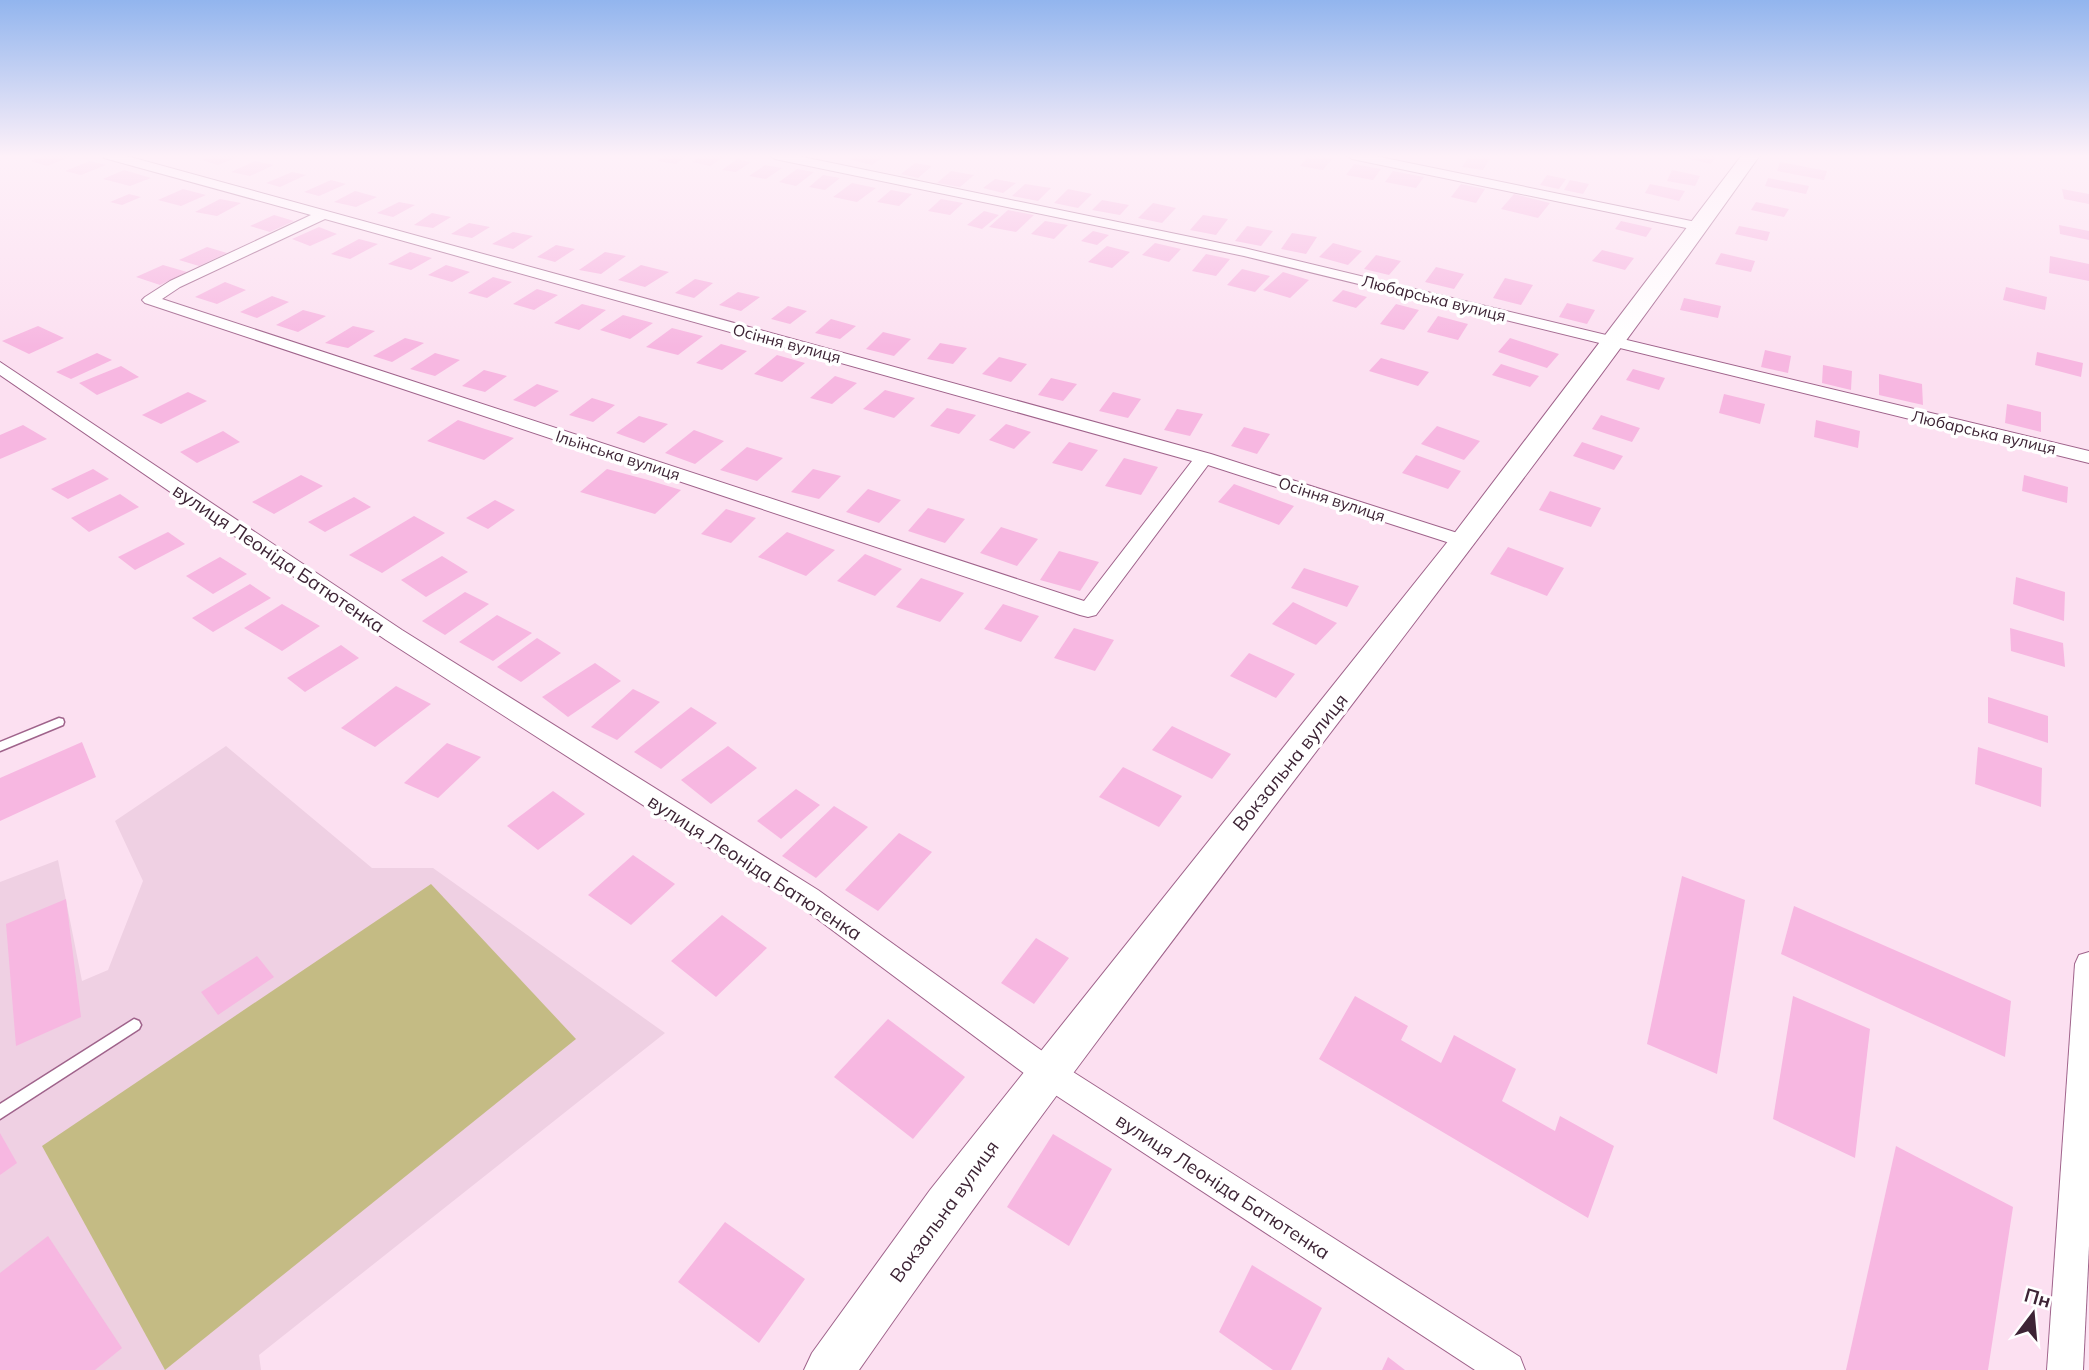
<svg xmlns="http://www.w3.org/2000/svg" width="2089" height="1370" font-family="Mulish,sans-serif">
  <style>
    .built { fill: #efd0e3 }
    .green { fill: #c4bb84 }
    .building { fill: #f7b7e1 }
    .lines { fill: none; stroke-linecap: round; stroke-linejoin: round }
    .lane-casing { stroke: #9f638b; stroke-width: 3 }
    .street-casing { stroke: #9f638b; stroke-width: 2 }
    .secondary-casing { stroke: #9f638b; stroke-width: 2 }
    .lane { fill: #fff; fill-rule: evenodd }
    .street { fill: #fff; fill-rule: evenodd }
    .secondary { fill: #fff; fill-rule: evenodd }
    .labels { text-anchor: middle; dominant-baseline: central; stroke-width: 7; stroke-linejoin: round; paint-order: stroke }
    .far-street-label { font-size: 16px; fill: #3d2435; stroke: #fff }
    .street-label { font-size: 19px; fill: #3d2435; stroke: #fff }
  </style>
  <rect width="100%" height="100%" fill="#fce0f1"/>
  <polygon class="built" points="226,746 372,868 433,868 665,1033 259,1355 261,1370 0,1370 0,882 58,860 82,981 108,970 143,881 115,821"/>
  <polygon class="green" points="431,884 576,1039 165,1370 42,1146"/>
  <g class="building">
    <polygon points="48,155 67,155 72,156 47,166 30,161"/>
    <polygon points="215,155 231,155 238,157 218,165 202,160"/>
    <polygon points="666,155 688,155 676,164 657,161"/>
    <polygon points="703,155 721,155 725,156 710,166 692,162"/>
    <polygon points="859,155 886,155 872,165 851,160"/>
    <polygon points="1309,155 1313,155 1332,159 1323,170 1300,166"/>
    <polygon points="1470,155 1477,155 1491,157 1483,170 1462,167"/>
    <polygon points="1673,155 1716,155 1711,164"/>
    <polygon points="737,159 751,162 736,172 722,170"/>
    <polygon points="90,161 106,165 81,175 65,171"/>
    <polygon points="255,161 274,165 250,176 231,172"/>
    <polygon points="1780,162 1827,171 1824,180 1777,171"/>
    <polygon points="915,163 932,166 918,178 901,174"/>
    <polygon points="1354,164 1381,169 1373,180 1346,175"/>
    <polygon points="765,165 782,168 766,179 749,176"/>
    <polygon points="797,169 814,172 796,186 779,182"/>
    <polygon points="124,170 151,178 130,186 103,179"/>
    <polygon points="1672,170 1700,176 1695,186 1667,181"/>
    <polygon points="951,171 974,175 960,187 937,183"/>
    <polygon points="1393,171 1424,177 1416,188 1385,182"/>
    <polygon points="292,172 306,175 280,187 266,183"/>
    <polygon points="823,175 840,178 825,190 809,187"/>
    <polygon points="1547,175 1566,179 1559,189 1540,185"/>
    <polygon points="1768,178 1809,186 1806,194 1765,186"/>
    <polygon points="995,179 1016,183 1003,193 983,188"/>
    <polygon points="331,180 346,184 319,196 304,192"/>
    <polygon points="1570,180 1589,184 1583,194 1564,190"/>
    <polygon points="852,183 876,188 857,202 833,197"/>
    <polygon points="1025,184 1051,188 1038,201 1012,196"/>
    <polygon points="1461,184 1485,189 1476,203 1451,197"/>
    <polygon points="1650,184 1685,191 1679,201 1645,193"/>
    <polygon points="183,189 206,195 181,206 158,200"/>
    <polygon points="1068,189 1092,194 1078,208 1054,203"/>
    <polygon points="2062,189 2089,194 2089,204 2064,199"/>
    <polygon points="891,190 912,194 899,206 877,202"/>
    <polygon points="355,191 377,197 356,207 334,202"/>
    <polygon points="129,194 141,197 122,205 110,202"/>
    <polygon points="1514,194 1550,203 1538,218 1501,209"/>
    <polygon points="220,199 241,203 217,216 195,212"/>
    <polygon points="941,199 963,203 950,215 928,211"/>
    <polygon points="1102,200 1129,205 1120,215 1092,210"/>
    <polygon points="399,202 415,205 393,217 377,213"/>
    <polygon points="1756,202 1789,209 1784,217 1751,210"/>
    <polygon points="1153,203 1176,208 1162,223 1138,218"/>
    <polygon points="1008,210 1034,215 1016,232 989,227"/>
    <polygon points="984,211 999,215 982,229 967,225"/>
    <polygon points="432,213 451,217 433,228 414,225"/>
    <polygon points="274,215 294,221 270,232 250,226"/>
    <polygon points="1203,215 1228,219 1216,235 1190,230"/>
    <polygon points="1045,221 1068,225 1054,239 1031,234"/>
    <polygon points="1621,221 1652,228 1646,237 1615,229"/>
    <polygon points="469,223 490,227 472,238 451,234"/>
    <polygon points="2059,225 2089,231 2089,240 2060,234"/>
    <polygon points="1247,226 1273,231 1261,246 1235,241"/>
    <polygon points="1739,226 1770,232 1767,241 1735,234"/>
    <polygon points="319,227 337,234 310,246 292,239"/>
    <polygon points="1093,231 1109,235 1097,245 1081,241"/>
    <polygon points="513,232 533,236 513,249 492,244"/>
    <polygon points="1292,233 1317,237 1306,254 1281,249"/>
    <polygon points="359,239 378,244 350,259 331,254"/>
    <polygon points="1155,243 1181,249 1169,262 1142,255"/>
    <polygon points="1333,243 1362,251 1348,265 1319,257"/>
    <polygon points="556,245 575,249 555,262 537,257"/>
    <polygon points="1107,246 1130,252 1112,268 1088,262"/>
    <polygon points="207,247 227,253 199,266 179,260"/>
    <polygon points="1602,250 1634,258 1625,270 1592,261"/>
    <polygon points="410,252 432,258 411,270 388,264"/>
    <polygon points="605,252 626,256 601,274 579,270"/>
    <polygon points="1721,253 1755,261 1751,272 1715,264"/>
    <polygon points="1206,254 1230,259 1216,276 1192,271"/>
    <polygon points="1376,255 1401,261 1389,275 1364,269"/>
    <polygon points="2050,256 2089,264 2089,281 2049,273"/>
    <polygon points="163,265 187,272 160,285 136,277"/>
    <polygon points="446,265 470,272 452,282 428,275"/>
    <polygon points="641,265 669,272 645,287 618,280"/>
    <polygon points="1436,267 1464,274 1454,289 1425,282"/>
    <polygon points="1242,269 1270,276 1255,292 1227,285"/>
    <polygon points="1283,272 1309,280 1290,298 1263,290"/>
    <polygon points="493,277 512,282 487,298 468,293"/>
    <polygon points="1505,278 1533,285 1521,305 1493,298"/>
    <polygon points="695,279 713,283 694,298 675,293"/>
    <polygon points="225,282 246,290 217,304 195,297"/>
    <polygon points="2006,287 2047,297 2045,310 2003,300"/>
    <polygon points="537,289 558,295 534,310 513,304"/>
    <polygon points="1343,290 1367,297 1356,308 1332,301"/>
    <polygon points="738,292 760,297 741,311 719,305"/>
    <polygon points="272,296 289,302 257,318 240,312"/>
    <polygon points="1684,298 1721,306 1718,318 1680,310"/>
    <polygon points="1567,303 1595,310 1587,324 1559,317"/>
    <polygon points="582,304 606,310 579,330 554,323"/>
    <polygon points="1396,304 1419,310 1404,330 1380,324"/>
    <polygon points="788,306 807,311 790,324 771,319"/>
    <polygon points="303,310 326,316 298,332 276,325"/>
    <polygon points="623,315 653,323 630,339 600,330"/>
    <polygon points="1438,316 1468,324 1458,340 1427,332"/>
    <polygon points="831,319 856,326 840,339 815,333"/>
    <polygon points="38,326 64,338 29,354 2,341"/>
    <polygon points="353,326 375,331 348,348 325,343"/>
    <polygon points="672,328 703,336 678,355 646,347"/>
    <polygon points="883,332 911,339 894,356 866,349"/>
    <polygon points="405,338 424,343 392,362 373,356"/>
    <polygon points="1510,338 1559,354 1547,368 1498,352"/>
    <polygon points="940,343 967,348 953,364 927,359"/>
    <polygon points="721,344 747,351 722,370 696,363"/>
    <polygon points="1765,350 1791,356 1788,373 1761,367"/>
    <polygon points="2037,352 2083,363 2081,377 2035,365"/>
    <polygon points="97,353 112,360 71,379 56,372"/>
    <polygon points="435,353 460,360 435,376 410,369"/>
    <polygon points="777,355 805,363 782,382 754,374"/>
    <polygon points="999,357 1027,364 1011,382 982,374"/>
    <polygon points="1381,358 1429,372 1418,386 1369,371"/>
    <polygon points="1501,364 1539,376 1530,387 1492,375"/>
    <polygon points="1823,365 1852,371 1851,390 1822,383"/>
    <polygon points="121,366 139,377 97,395 79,383"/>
    <polygon points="1633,369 1665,378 1659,390 1626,380"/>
    <polygon points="484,370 507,376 485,392 462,386"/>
    <polygon points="1879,374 1922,384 1923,405 1879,395"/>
    <polygon points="835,376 857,383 832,404 810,398"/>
    <polygon points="1051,378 1077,384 1063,401 1038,395"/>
    <polygon points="537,384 559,391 535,407 513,400"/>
    <polygon points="885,390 915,398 894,418 863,409"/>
    <polygon points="188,392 207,401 161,424 142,415"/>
    <polygon points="1113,392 1141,399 1128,418 1099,411"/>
    <polygon points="1724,394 1765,404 1760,424 1719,413"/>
    <polygon points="592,398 615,405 593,422 569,415"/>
    <polygon points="2007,404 2041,412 2041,432 2005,423"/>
    <polygon points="947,408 976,415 959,434 930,426"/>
    <polygon points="1177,409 1203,414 1190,436 1164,430"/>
    <polygon points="1601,415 1640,428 1632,442 1592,429"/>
    <polygon points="639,416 668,424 644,443 616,433"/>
    <polygon points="458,420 485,429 514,438 484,460 427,441"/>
    <polygon points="1816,420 1860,431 1858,448 1814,437"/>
    <polygon points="1006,424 1031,432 1014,449 989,440"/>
    <polygon points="23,425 47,439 0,459 0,435"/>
    <polygon points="1437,426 1480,441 1464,460 1421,444"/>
    <polygon points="1244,427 1270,434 1257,454 1231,446"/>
    <polygon points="694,430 724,441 695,464 665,453"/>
    <polygon points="223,431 240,442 197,463 180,452"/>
    <polygon points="1069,442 1098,450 1082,471 1052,463"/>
    <polygon points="1582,442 1623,456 1614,470 1573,456"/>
    <polygon points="747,447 783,458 757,481 720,470"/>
    <polygon points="1416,455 1461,471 1448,489 1402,473"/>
    <polygon points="1124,458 1158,467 1141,495 1105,486"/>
    <polygon points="93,469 109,479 68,499 51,489"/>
    <polygon points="607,469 648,480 681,490 655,514 580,492"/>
    <polygon points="813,469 841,476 819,499 791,492"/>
    <polygon points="301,475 323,486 274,514 252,502"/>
    <polygon points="2024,475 2068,487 2067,503 2022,491"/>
    <polygon points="1234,484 1294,506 1279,525 1218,502"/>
    <polygon points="868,489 901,500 879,523 846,512"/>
    <polygon points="1550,491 1601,508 1591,527 1539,510"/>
    <polygon points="120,494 139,507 89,532 71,518"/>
    <polygon points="354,497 371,507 325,532 308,522"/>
    <polygon points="495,500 515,510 488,529 466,518"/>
    <polygon points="928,508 965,519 945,543 908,531"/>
    <polygon points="726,509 756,518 731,543 701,534"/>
    <polygon points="414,516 445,533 382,573 349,555"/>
    <polygon points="1001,527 1038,539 1017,566 980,553"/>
    <polygon points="168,532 185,544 135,570 118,557"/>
    <polygon points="787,532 835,550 806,576 758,557"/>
    <polygon points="1508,547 1564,568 1547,596 1490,574"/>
    <polygon points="1059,551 1099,562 1080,591 1040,580"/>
    <polygon points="865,554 902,569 875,596 837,581"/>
    <polygon points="442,556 468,572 426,597 401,580"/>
    <polygon points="220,557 247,574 213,594 186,576"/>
    <polygon points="1304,568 1359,586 1347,607 1291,588"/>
    <polygon points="2016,577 2065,592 2064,621 2013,604"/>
    <polygon points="921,578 964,593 940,622 896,607"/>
    <polygon points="250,584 271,598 213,632 192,618"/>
    <polygon points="465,592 489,604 445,635 422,621"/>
    <polygon points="1293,602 1337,623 1316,645 1272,624"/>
    <polygon points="282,604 320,626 282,651 244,628"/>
    <polygon points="1003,604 1039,616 1021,642 984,629"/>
    <polygon points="497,615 532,633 493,661 459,642"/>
    <polygon points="1074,628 1114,640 1095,671 1054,658"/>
    <polygon points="2010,628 2063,643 2065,667 2011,651"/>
    <polygon points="537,638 561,653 521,682 497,667"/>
    <polygon points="341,645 359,658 305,692 287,678"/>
    <polygon points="1249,653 1295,674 1276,698 1230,676"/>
    <polygon points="595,663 621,681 568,717 542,697"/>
    <polygon points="396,686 431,704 375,747 341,728"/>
    <polygon points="633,689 660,702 617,740 591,727"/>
    <polygon points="1988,697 2048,716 2048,743 1988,723"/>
    <polygon points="691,707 717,723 661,769 634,752"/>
    <polygon points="1172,726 1231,754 1212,779 1152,750"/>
    <polygon points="82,742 96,777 0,821 0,778"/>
    <polygon points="447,743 481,757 438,798 404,783"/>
    <polygon points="728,746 757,768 711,804 681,780"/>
    <polygon points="1978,747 2042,768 2041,807 1975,784"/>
    <polygon points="1123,767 1182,796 1159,827 1099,797"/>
    <polygon points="796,789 820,805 781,839 757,821"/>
    <polygon points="553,791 585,814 538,850 507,826"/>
    <polygon points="834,806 868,827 816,878 782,856"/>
    <polygon points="899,833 932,852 878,911 845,890"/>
    <polygon points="633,855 675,884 631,925 588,895"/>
    <polygon points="1682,876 1745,900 1717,1074 1647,1044"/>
    <polygon points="66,899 81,1017 16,1046 6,924"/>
    <polygon points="1794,906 2011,1001 2005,1057 1781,954"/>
    <polygon points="722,915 767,948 716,997 671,961"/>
    <polygon points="1036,938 1069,958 1034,1004 1001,983"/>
    <polygon points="257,956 274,977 218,1015 201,992"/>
    <polygon points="1355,996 1408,1026 1401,1040 1441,1063 1454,1035 1516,1069 1502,1101 1555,1131 1560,1116 1614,1146 1588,1218 1319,1059"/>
    <polygon points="1793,996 1870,1029 1855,1158 1773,1119"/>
    <polygon points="888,1019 965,1077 913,1139 834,1077"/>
    <polygon points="0,1133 17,1163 0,1175"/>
    <polygon points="1053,1134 1112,1169 1069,1246 1007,1207"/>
    <polygon points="1896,1146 2013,1207 1988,1370 1846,1370"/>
    <polygon points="725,1222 805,1279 759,1343 678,1282"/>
    <polygon points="48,1236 122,1348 95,1370 0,1370 0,1273"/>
    <polygon points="1252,1265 1322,1308 1291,1370 1273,1370 1219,1332"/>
    <polygon points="1388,1357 1405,1370 1382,1370"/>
  </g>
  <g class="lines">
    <g class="lane-casing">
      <g id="lane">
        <polygon points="59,718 63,719 64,722 63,725 0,751 0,742"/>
        <polygon points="134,1019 139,1021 141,1025 139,1029 0,1119 0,1104"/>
      </g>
    </g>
    <g class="street-casing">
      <g id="street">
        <path d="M103,155H123L1211,454L1470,537L1473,541L1470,545H1456L1208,465L1096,615L1088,617L1080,615L145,303L142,300L145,297L170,281L311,215L104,158ZM325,219L1192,461L1084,601L162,299L180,287Z"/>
        <polygon points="769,155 793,155 1244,248 2089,451 2089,463 1244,256 775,159"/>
        <polygon points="1346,155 1370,155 1696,222 1703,226 1696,230 1352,159"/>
        <polygon points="0,362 402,630 818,890 1059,1063 1520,1357 1525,1370 1475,1370 1037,1083 800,906 386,640 0,375"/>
        <polygon points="2089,952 2089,1246 2083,1370 2047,1370 2075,964 2079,955"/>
      </g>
    </g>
    <g class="secondary-casing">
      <path id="secondary" d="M1742,155H1760C1469,567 1147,956 859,1370H804L812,1353L930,1190L1453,535Z"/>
    </g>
    <use href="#lane" class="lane"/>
    <use href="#street" class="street"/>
    <use href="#secondary" class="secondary"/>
  </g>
  <linearGradient id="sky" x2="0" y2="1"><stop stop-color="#92b5ee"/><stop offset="0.45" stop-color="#fef1f9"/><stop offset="1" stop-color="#fef1f9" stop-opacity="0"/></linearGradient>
  <rect width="2089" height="347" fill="url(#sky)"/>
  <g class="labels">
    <g class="far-street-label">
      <text transform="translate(1434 298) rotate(14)">Любарська вулиця</text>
      <text transform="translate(787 343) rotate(15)">Осіння вулиця</text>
      <text transform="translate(1984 432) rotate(13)">Любарська вулиця</text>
      <text transform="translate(618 455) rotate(18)">Ільїнська вулиця</text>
      <text transform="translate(1332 499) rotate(18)">Осіння вулиця</text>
    </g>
    <g class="street-label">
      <text transform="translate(279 558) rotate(34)">вулиця Леоніда Батютенка</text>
      <text transform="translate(1290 762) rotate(-51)">Вокзальна вулиця</text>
      <text transform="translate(755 867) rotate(33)">вулиця Леоніда Батютенка</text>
      <text transform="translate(1223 1186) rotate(33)">вулиця Леоніда Батютенка</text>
      <text transform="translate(944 1211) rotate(-54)">Вокзальна вулиця</text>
    </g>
  </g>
  <g transform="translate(2033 1314) rotate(16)" stroke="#ffffff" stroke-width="5" paint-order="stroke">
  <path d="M0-5L12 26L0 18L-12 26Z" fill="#3d2435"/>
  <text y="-10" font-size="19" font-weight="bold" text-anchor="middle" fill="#3d2435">Пн</text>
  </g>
</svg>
